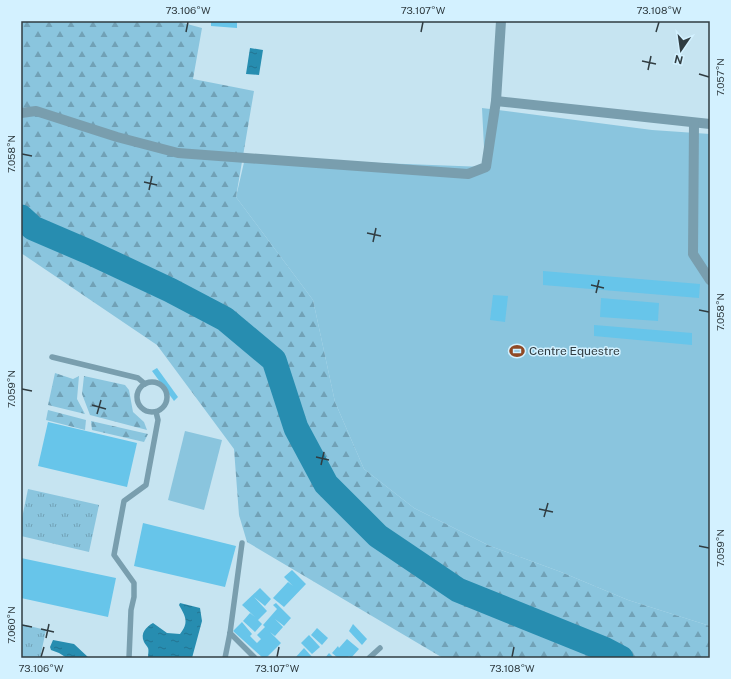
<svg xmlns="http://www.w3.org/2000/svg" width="731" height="679" font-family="'Public Sans',sans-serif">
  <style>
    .green { fill: #8ac5de }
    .forest { fill: url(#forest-firs) }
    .park { fill: url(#park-tufts) }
    .water { fill: url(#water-ripples) }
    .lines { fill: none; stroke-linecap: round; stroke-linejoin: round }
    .river { stroke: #278db0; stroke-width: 25 }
    .building { fill: #67c5ea }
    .service { stroke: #799eae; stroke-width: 5.5 }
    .minor { stroke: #799eae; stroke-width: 10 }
    .ticks { fill: none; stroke: #303c41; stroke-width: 1.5 }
    .labels { text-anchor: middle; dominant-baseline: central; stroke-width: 3; stroke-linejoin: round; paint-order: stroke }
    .poi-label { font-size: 12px; fill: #303c41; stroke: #d3f1ff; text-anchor: start }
    .neatline { fill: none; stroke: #303c41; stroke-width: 1.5 }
    .ticks-label { font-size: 10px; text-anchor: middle; fill: #303c41 }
  </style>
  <defs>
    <pattern id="forest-firs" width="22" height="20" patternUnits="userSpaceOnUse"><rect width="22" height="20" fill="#8ac5de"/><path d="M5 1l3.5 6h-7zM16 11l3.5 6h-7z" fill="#71a1b6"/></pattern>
    <pattern id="park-tufts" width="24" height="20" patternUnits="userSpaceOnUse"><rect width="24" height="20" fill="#8ac5de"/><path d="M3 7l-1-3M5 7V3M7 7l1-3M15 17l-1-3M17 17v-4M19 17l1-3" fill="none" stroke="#71a1b6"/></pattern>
    <pattern id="water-ripples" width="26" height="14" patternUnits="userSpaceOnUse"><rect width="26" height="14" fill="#278db0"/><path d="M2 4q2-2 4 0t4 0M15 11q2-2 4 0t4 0" fill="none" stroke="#227491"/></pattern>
  </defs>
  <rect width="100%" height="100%" fill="#c6e4f1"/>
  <g class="green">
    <polygon points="482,108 652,130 710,134 710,626 628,600 561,572 490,546 414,508 364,469 335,402 313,300 236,197 245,158 485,167"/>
    <polygon points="185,431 222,440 204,510 168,500"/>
  </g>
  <g class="forest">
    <polygon points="21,21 176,21 202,28 193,79 254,91 236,197 313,300 335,402 364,469 414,508 490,546 561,572 628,600 710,626 710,658 443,658 247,542 239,515 234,449 157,345 21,253"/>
    <polygon points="55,373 73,379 79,376 77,399 85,414 48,405"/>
    <polygon points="84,376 125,385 129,390 133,412 144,422 147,430 90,415 82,394"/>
    <polygon points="48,410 86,420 85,430 46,420"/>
    <polygon points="91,421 148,434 144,442 92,430"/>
  </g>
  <g class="park">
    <polygon points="28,489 99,505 89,552 21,536 21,523"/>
    <polygon points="21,624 46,630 40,658 21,658"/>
  </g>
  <g class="water">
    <polygon points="250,48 263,50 259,75 246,74"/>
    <path d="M180,603L200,608L202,621L192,658H148C148,655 149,650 148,648C147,646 145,644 144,642C140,633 146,627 153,623L167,633L180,634C189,623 186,617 179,605Z"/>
    <polygon points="53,640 74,644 89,658 67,658 59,653 51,650 50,647"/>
  </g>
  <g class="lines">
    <polyline class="river" points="21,217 33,228 89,252 170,290 225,319 274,360 296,428 326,484 378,536 458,590 604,649 621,658"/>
  </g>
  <g class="building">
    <polygon points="211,21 237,21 237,28 211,26"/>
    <polygon points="543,271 700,284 699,298 543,285"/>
    <polygon points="493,295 508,296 505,322 490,320"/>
    <polygon points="601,298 659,303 658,321 600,317"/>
    <polygon points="594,325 692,333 692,345 594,336"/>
    <polygon points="157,368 178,397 174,401 152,371"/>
    <polygon points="48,422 137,443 127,487 38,466"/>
    <polygon points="143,523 236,546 225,587 134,566"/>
    <polygon points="21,558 116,578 108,617 21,598"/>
    <polygon points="292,570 306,584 284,607 273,598 288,582 293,586 284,577"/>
    <polygon points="260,588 271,599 265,606 254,597 267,611 258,620 262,624 255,632 243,621 250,613 255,617 242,605"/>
    <polygon points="276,603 291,618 284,626 275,619 283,627 275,636 270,632 281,643 266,658 263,658 233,631 242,622 252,634 250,636 257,643 261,639 266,644 257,635 265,627 263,625 277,609 273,605"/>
    <polygon points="353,624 367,639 362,645 349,631"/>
    <polygon points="317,628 328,638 322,645 311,635"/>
    <polygon points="309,635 320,647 312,654 301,643"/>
    <polygon points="347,639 359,649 351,658 349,656 347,658 338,658 332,653 338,646 339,648"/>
    <polygon points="304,648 313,658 295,658"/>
    <polygon points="329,653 334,658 325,658"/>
  </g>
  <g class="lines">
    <g class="service">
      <polyline points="52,357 138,378 145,384"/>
      <circle cx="152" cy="397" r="15"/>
      <polyline points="230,633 255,658"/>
      <polyline points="129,658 131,610 134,597 134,583 114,555 124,501 146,485 158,420 156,412"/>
      <polyline points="225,658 230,633 242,543"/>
      <polyline points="369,658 380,648"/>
    </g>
    <g class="minor">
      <polyline points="496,101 710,124"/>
      <polyline points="21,113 36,111 117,137 178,153 468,174 486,167 496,101 501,21"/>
      <polyline points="694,123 693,254 710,280"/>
    </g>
  </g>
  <path class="ticks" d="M186,32L188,22M421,32L423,22M656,32L659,22M642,61L656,64M648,70L651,56M699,74L709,77M22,154L32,156M144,182L157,185M149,190L152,176M367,233L381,236M373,242L376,228M591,285L604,288M596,293L599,280M699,310L709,312M22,389L32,391M92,405L106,409M97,414L101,400M316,457L329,460M321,465L324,452M539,509L553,512M544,517L548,503M699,546L709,548M22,625L32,627M41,629L54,632M46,638L49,624M41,657L44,647M277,657L279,647M512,657L514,647"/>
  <defs>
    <g id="stadium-bare" transform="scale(1.2)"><path d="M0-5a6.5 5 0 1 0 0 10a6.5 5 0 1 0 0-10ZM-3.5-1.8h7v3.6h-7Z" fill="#904925" stroke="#d3f1ff" stroke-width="2.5" paint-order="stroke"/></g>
  </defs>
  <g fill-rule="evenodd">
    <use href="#stadium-bare" x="517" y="351"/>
  </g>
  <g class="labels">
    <g class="poi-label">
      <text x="529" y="351">Centre Equestre</text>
    </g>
  </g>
  <rect width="731" height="679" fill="none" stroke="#d3f1ff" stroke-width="44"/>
  <g transform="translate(681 50) rotate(193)" stroke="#d3f1ff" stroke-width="3" paint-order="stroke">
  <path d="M0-3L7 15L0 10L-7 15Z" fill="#303c41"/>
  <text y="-6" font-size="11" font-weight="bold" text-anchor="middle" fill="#303c41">N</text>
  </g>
  <rect x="22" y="22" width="687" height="635" class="neatline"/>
  <g class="ticks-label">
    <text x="188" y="14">73.106°W</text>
    <text x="423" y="14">73.107°W</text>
    <text x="659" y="14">73.108°W</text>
    <text transform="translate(720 77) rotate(-90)" y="4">7.057°N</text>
    <text transform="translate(11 154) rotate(-90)" y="4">7.058°N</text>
    <text transform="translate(720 312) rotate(-90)" y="4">7.058°N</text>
    <text transform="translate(11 389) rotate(-90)" y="4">7.059°N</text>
    <text transform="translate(720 548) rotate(-90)" y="4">7.059°N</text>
    <text transform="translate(11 625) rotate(-90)" y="4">7.060°N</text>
    <text x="41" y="672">73.106°W</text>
    <text x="277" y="672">73.107°W</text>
    <text x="512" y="672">73.108°W</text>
  </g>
</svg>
